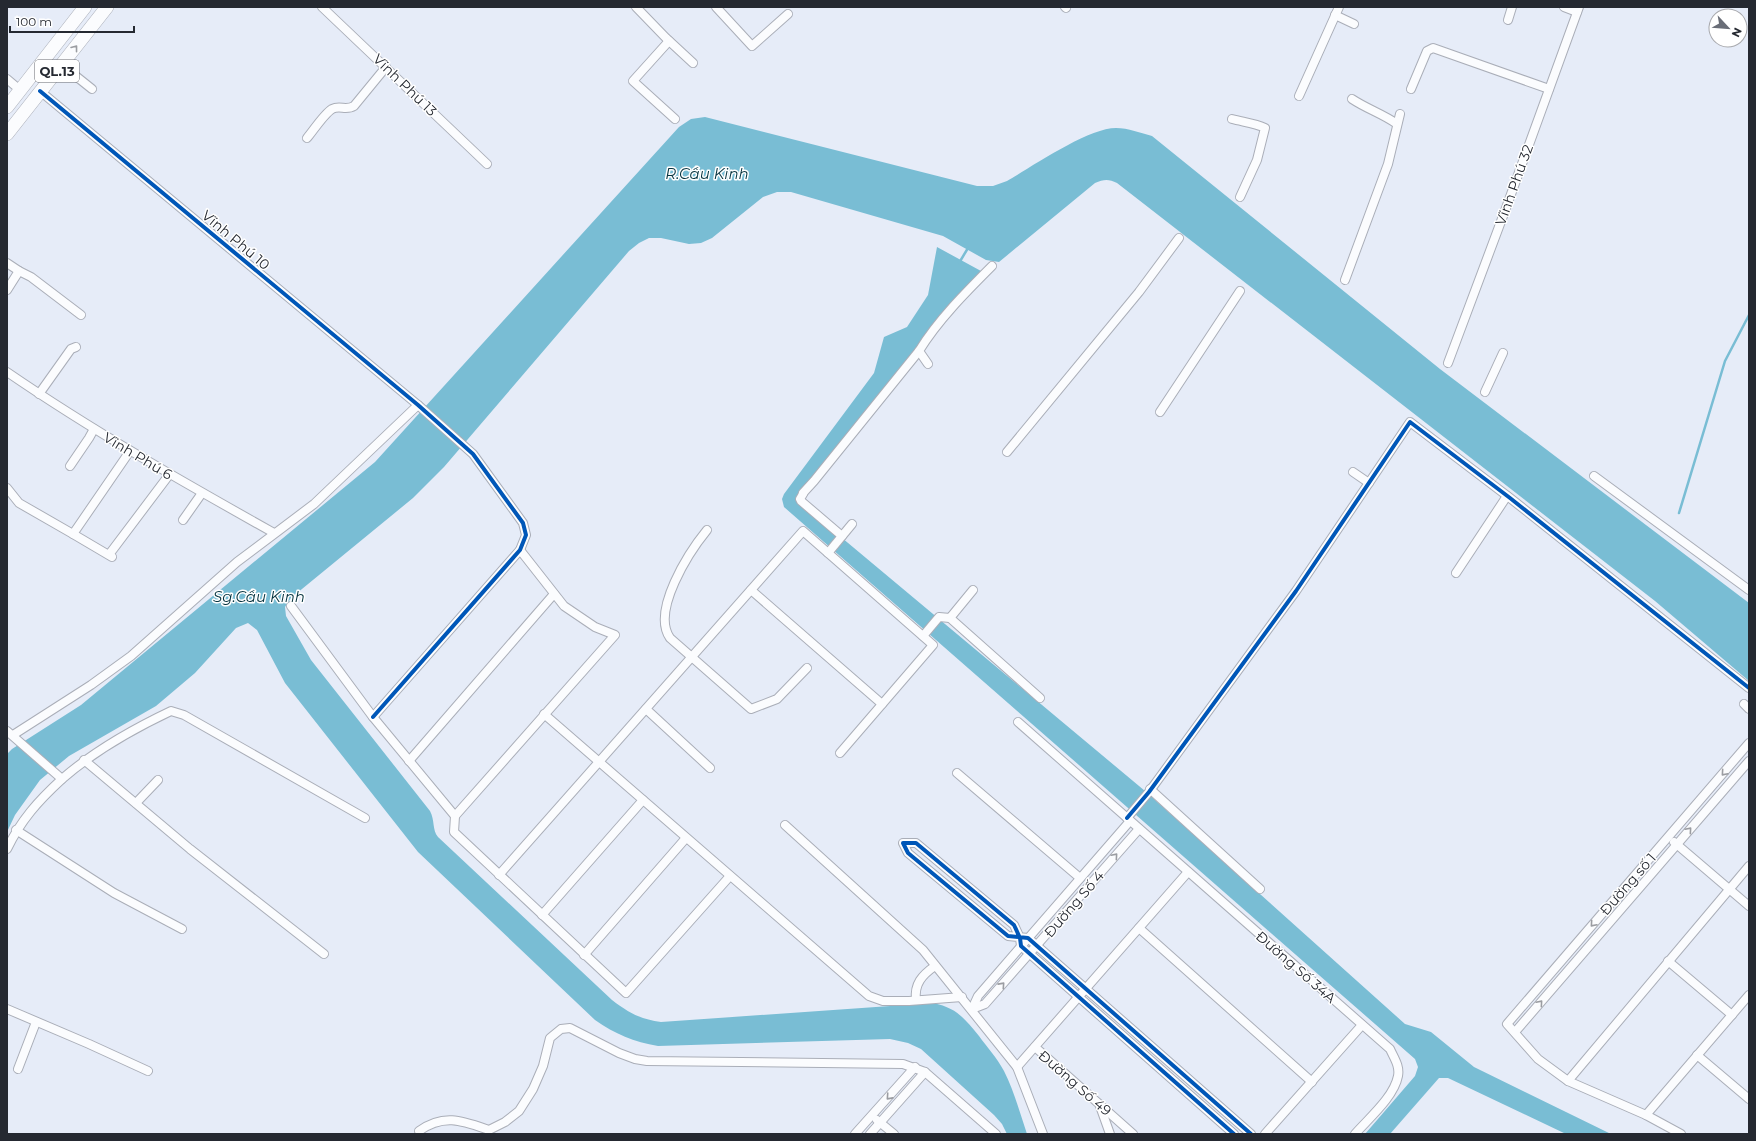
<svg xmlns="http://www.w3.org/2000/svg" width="1756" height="1141" font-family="Montserrat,sans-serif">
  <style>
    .water { fill: #79bdd4 }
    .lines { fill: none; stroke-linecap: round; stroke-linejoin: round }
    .stream { stroke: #79bdd4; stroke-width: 2.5 }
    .minor-casing { stroke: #aaaeb8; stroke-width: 10 }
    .trunk-casing { stroke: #aaaeb8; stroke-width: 14 }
    .minor { stroke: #fbfcfe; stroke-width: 8 }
    .trunk { stroke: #fbfcfe; stroke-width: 13 }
    .cycleway-casing { stroke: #fff; stroke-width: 6 }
    .cycleway { stroke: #0057b8; stroke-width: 4 }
    .oneway { stroke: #9b9da2 }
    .labels { text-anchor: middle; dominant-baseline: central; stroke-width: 3; stroke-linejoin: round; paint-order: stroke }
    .shield { fill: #fff; stroke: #66696f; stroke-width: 1 }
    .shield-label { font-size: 13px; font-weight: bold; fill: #252931 }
    .street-label { font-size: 14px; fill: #252931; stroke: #fff }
    .water-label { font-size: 15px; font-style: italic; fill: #05333f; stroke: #fff }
  </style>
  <rect width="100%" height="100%" fill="#e6ecf8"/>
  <g class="water">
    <path d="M705,117L977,186H993L1007,181C1033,166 1088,128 1116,128C1128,128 1141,133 1152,136L1440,369L1749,603V681L1655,601L1117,183C1109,179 1104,179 1095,183L999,262L986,260L943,236L791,192H777L763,197L712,238L701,243L689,244L661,238H649L639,243L629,251L444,467L413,498L291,598L285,607L286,616L311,660L430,811C435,820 432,830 438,837L612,1000C629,1013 640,1019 661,1022L933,1003C957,1008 964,1018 979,1036C987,1047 997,1058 1004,1071C1014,1091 1020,1113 1027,1134H1007L1002,1124L994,1115L921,1049L908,1043L890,1039L658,1046C634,1042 615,1034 595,1020L418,852L285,683L257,630L248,623L236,628L195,673L156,706L69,756L40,780L15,815L7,832V754L12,749L81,705L375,462L679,127L691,119Z"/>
    <polygon points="937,247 981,271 799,502 1145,791 1405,1024 1431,1032 1474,1067 1611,1134 1566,1134 1448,1078 1439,1078 1390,1134 1365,1134 1415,1076 1418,1067 1415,1059 784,507 782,499 784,494 874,373 884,337 907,327 928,295"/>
  </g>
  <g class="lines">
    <g class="stream">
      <polyline points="959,263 968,248"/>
      <polyline points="1679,513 1725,361 1749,315"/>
    </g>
    <g class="minor-casing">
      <g id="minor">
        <polyline points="322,7 487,164"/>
        <polyline points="636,7 666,38 693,63"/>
        <polyline points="716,7 752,46 788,14"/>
        <polyline points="1065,7 1066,8"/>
        <polyline points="1564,7 1577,12"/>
        <polyline points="1335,15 1354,24"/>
        <polyline points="1508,20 1512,7"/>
        <polyline points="669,41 633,81 675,119"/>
        <polyline points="62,65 92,89"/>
        <polyline points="7,79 20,90"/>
        <polyline points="1411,89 1427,51 1433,48 1549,89"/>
        <polyline points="40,91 418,405 473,454 523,523 526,535 520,550 373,717"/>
        <polyline points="1299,96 1339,7"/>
        <path d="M1352,99C1367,109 1383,114 1397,124"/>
        <path d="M1232,119C1243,122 1255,123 1265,128L1257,160L1240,197"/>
        <path d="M307,138C313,131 324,114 332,109C340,105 346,111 354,106L386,67"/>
        <polyline points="7,263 19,271"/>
        <polyline points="1345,280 1388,164 1400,114"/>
        <polyline points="7,290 19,271 31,277 81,315"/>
        <polyline points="1448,363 1506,208 1579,7"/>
        <path d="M928,364L919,351C938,320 966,292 992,266"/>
        <path d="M7,372C93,431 183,482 274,533"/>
        <polyline points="1485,392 1503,353"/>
        <polyline points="39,394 71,349 76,347"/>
        <polyline points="1160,412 1240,291"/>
        <polyline points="1007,452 1139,292 1179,238"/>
        <polyline points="70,466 89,438 94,429"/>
        <polyline points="1353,472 1369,483"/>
        <polyline points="1594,476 1749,590"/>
        <polyline points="7,488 19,503 73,534 130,451"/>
        <polyline points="803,493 814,481 919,351"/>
        <polyline points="803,494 800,499 801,501 842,536"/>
        <polyline points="183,520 202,493"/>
        <path d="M707,530C689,552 651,611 670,638L751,709L777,699L807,668"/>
        <polyline points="73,534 112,557"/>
        <polyline points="111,552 169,475"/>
        <polyline points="828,553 852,524"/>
        <polyline points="1456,573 1507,496"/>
        <polyline points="751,590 882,704"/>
        <polyline points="291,606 373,717 455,816 454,832 626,993 730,876"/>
        <polyline points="950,618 1040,698"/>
        <polyline points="923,636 939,617 950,618 973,590"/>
        <polyline points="1744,704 1749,709"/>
        <polyline points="646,709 710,768"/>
        <polyline points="544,714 869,996 883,1001 909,1001 962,997"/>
        <path d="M1018,722L1390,1049C1394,1058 1400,1066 1398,1076C1394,1097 1369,1118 1355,1134"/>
        <path d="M7,731L62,779C38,801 21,820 7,849"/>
        <polyline points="13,735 91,685 131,656 237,562 314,504 418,405"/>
        <polyline points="84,760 190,849 324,954"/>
        <polyline points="409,761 554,594"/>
        <polyline points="957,773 1080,878"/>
        <path d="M62,779C94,751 133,729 171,711L184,715L365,818"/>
        <polyline points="1150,789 1260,889"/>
        <polyline points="136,803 158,780"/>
        <polyline points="455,816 615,635 595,627 564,606 520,550"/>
        <polyline points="1127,818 1149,792 1296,591 1410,422 1510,498 1749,688"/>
        <polyline points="785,825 923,950 1017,1067 1043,1134"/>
        <polyline points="16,830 114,893 182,929"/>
        <polyline points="1674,842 1749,906"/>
        <polyline points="499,875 803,531 933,645 840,753"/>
        <polyline points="542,915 643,800"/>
        <polyline points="1139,928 1312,1082"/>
        <polyline points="584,955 686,838"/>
        <polyline points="1668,961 1732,1015"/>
        <path d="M916,1000C914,984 922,975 935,966"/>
        <polyline points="7,1009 89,1044 148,1071"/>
        <polyline points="972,1009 985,1004 1139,829"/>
        <polyline points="972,1009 978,996 1130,821"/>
        <polyline points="1515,1032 1749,761"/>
        <polyline points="1035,1047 1133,1134"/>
        <polyline points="1697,1055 1749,1099"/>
        <polyline points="1017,1067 1188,872"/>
        <polyline points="18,1069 36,1022"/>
        <polyline points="1568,1081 1749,866"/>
        <polyline points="1100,1106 1110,1134"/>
        <polyline points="1646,1115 1749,995"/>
        <polyline points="877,1120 894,1134"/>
        <path d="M419,1131C444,1113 463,1121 489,1130L505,1122L519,1111L533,1089L543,1066L550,1038L561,1029L570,1028L619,1053L635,1059L647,1061L903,1064L925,1072L996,1134"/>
        <polyline points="855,1134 915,1067"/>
        <polyline points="870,1134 925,1072"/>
        <polyline points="1234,1134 1021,946 1020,938 1014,925 916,843 903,843 908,853 1008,936 1028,938 1251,1134"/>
        <polyline points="1265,1134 1362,1025"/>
        <polyline points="1681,1134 1646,1115 1568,1081 1538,1059 1507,1024 1749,743"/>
      </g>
    </g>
    <g class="trunk-casing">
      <g id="trunk">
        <polyline points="7,107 85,7"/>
        <polyline points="7,134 107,7"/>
      </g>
    </g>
    <use href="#minor" class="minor"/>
    <use href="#trunk" class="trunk"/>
    <g class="cycleway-casing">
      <g id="cycleway">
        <polyline points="40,91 418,405 473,454 523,523 526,535 520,550 373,717"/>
        <polyline points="1127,818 1149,792 1296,591 1410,422 1510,498 1749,688"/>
        <polyline points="1234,1134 1021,946 1020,938 1014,925 916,843 903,843 908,853 1008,936 1028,938 1251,1134"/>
      </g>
    </g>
    <use href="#cycleway" class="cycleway"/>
  </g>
  <defs><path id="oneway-chevron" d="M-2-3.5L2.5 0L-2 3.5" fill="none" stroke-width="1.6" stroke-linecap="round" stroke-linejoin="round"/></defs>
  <g class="oneway">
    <use href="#oneway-chevron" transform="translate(75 48) rotate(-52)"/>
    <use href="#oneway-chevron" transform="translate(1724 773) rotate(131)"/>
    <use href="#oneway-chevron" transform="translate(1689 830) rotate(-49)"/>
    <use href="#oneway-chevron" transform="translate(1115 856) rotate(-49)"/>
    <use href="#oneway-chevron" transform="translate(1593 924) rotate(131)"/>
    <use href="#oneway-chevron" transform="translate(1002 985) rotate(-48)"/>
    <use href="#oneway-chevron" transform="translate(1540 1003) rotate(-49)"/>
    <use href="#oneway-chevron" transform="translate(889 1097) rotate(132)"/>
  </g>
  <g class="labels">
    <rect class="shield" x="35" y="60" width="44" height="22" rx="3"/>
    <g class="shield-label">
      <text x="57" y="71">QL.13</text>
    </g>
    <g class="street-label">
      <text transform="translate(405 85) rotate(44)">Vĩnh Phú 13</text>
      <text transform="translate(1514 185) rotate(-70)">Vĩnh Phú 32</text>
      <text transform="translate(236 240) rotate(40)">Vĩnh Phú 10</text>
      <text transform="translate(138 456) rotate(31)">Vĩnh Phú 6</text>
      <text transform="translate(1628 884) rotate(-49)">Đường số 1</text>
      <text transform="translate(1074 904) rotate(-49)">Đường Số 4</text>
      <text transform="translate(1296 967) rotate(41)">Đường Số 34A</text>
      <text transform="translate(1075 1083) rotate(41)">Đường Số 49</text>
    </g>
    <g class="water-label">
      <text x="707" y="173">R.Cầu Kinh</text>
      <text x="259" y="596">Sg.Cầu Kinh</text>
    </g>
  </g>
  <rect width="1756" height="1141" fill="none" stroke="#252931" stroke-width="16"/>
  <g transform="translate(1728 28) rotate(116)"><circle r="19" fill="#ffffff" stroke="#a8a9ad"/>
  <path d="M0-3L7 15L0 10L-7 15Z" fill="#696d77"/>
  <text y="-6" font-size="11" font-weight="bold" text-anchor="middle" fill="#252931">N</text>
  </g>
  <path d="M10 26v6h124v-6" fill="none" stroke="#252931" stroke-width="2"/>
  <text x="16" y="26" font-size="12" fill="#252931" stroke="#ffffff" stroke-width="3" paint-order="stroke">100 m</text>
</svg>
